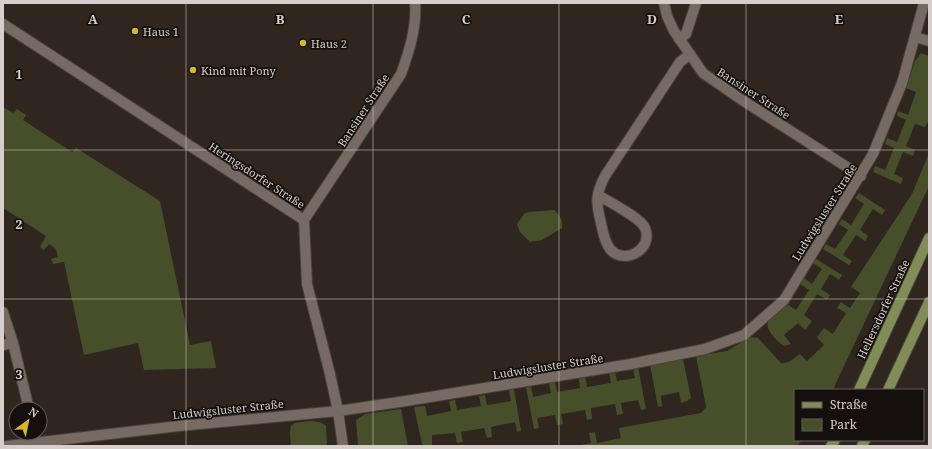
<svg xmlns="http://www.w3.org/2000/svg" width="932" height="449" font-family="'Noto Serif',serif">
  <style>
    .green { fill: #464e2a }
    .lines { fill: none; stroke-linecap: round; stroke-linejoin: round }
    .minor-casing { stroke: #49413b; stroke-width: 12 }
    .major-casing { stroke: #49413b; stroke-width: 12 }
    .minor { stroke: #766a63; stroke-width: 10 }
    .major { stroke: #808d56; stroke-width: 10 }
    .grid { fill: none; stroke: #d6cfcb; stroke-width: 1; stroke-opacity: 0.55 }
    .poi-dot { fill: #d6b534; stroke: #15100d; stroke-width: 1.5 }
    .labels { text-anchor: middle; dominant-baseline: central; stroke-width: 3.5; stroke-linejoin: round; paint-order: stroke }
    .poi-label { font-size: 11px; fill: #d6cfcb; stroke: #15100d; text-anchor: start }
    .street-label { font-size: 11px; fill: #d6cfcb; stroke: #15100d }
    .grid-label { font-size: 13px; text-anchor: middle; font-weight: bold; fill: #d6cfcb; stroke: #15100d; stroke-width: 3.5; stroke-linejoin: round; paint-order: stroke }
  </style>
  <rect width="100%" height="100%" fill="#302620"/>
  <g class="green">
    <polygon points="921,53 929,56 929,123 928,122 925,127 915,124 906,146 915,150 913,156 903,152 894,174 903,178 901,184 873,172 875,166 885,170 894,148 885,144 887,138 897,142 906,120 897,116 898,111 908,115 916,92 906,88 915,61"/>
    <polygon points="3,107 13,113 17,109 26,115 23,120 72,152 76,148 160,201 190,345 211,341 216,368 144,370 138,343 84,355 64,262 53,264 51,259 58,257 56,249 49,244 44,250 40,247 46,236 3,208"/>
    <path d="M929,153V186L836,383L833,390H795V440L802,441L796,446H576L591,443L589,433L595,432L597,443L621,438L619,428L701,413L706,407L696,356L727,351L750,337L758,338L781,363C789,364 794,358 800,354L807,361L824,345L817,337L824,328L833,334L846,313L837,308L841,302L850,308L860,293L851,287L912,194Z"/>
    <polygon points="859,193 885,210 882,215 873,209 860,230 868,236 865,241 856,235 843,255 852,261 849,265 823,249 826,244 835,249 848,230 839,224 842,219 851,225 864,204 855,198"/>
    <path d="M554,210C560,215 563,220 562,228L542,240L530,242L520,232L517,224L524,214L529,212Z"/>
    <path d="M816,259L842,275L839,280L830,274L821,289L830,295L827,300L817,294L804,315L812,321L805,330L798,323L784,335L791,344L784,346C777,341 765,330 768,321L787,304L796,310L809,290L800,284L804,278L812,284L822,269L813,263Z"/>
    <polygon points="683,359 691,398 687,401 681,403 679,392 661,396 662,406 658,407 650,365"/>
    <polygon points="638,367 646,409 641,410 638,400 621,403 623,414 617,415 615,404 591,408 592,419 587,420 585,410 561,414 563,424 557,425 555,415 537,418 539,428 534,429 526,387 531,386 533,397 551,393 549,383 555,382 557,392 580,388 579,378 585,376 587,387 611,383 609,372 615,371 617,381 635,378 633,368"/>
    <polygon points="514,389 521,431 517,432 515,422 491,427 492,437 487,438 484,428 461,432 463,442 457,443 455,433 432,435 432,445 425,446 422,444 414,407 425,406 427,416 451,411 449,401 455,400 457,410 481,406 479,396 485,395 487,405 511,401 509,390"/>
    <polygon points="401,409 408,446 358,446 356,420 365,414"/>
    <path d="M312,421L319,422L326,425L327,446H291C289,422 288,423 312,421Z"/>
  </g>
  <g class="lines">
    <g class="minor-casing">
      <g id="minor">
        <polyline points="664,3 667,16 674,31 703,73 742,100 861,176"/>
        <polyline points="3,24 304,220"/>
        <polyline points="915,37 929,41"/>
        <polyline points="679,39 686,34 696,3"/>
        <path d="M598,195C609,202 641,218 645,228C654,249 624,266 610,249C604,241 603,232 601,223C596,203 595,195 605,176L680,62L689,55"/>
        <path d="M304,220L401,74C409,52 417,27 415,3"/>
        <polyline points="304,220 307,284 330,374 338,411 343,446"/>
        <polyline points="3,312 13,343 29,409"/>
        <polyline points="3,345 13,343"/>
        <polyline points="7,446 179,426 338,411 406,401 631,364 705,349 744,335 784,300 873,154 902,83 924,3"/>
      </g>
    </g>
    <g class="major-casing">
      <g id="major">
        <polyline points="859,390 929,238"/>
        <polyline points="888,390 929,302"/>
        <polyline points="831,446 835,440"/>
        <polyline points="862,446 865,440"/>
      </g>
    </g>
    <use href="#minor" class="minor"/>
    <use href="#major" class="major"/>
  </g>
  <path class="grid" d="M186,3V446M373,3V446M559,3V446M746,3V446M3,150H929M3,299H929"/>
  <g class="poi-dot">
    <circle cx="135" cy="31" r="4"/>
    <circle cx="303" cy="43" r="4"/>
    <circle cx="193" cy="70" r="4"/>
  </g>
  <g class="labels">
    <g class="poi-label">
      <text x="143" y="31">Haus 1</text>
      <text x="311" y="43">Haus 2</text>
      <text x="201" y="70">Kind mit Pony</text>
    </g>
    <g class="street-label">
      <text transform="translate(754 93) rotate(33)">Bansiner Straße</text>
      <text transform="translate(363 110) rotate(-57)">Bansiner Straße</text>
      <text transform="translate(257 175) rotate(33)">Heringsdorfer Straße</text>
      <text transform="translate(824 212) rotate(-58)">Ludwigsluster Straße</text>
      <text transform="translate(883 309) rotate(-65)">Hellersdorfer Straße</text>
      <text transform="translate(548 366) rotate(-9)">Ludwigsluster Straße</text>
      <text transform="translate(228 409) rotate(-6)">Ludwigsluster Straße</text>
    </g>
  </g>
  <g class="grid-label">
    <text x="93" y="24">A</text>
    <text x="280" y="24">B</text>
    <text x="466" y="24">C</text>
    <text x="652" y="24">D</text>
    <text x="839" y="24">E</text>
    <text x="19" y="79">1</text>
    <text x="19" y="229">2</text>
    <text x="19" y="379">3</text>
  </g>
  <rect width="932" height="449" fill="none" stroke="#d6cfcb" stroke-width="8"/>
  <rect x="794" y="389" width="130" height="52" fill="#15100d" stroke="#625c59"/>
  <rect x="802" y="402" width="20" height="6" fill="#808d56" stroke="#625c59"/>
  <text x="830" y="409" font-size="12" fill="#d6cfcb">Straße</text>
  <rect x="802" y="419" width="20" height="12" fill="#464e2a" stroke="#625c59"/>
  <text x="830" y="429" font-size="12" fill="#d6cfcb">Park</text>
  <g transform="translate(28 421) rotate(33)"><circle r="19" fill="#15100d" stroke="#625c59"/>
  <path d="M0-3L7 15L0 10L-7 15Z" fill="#d6b534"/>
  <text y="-6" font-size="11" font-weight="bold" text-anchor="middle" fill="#d6cfcb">N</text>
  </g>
</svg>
